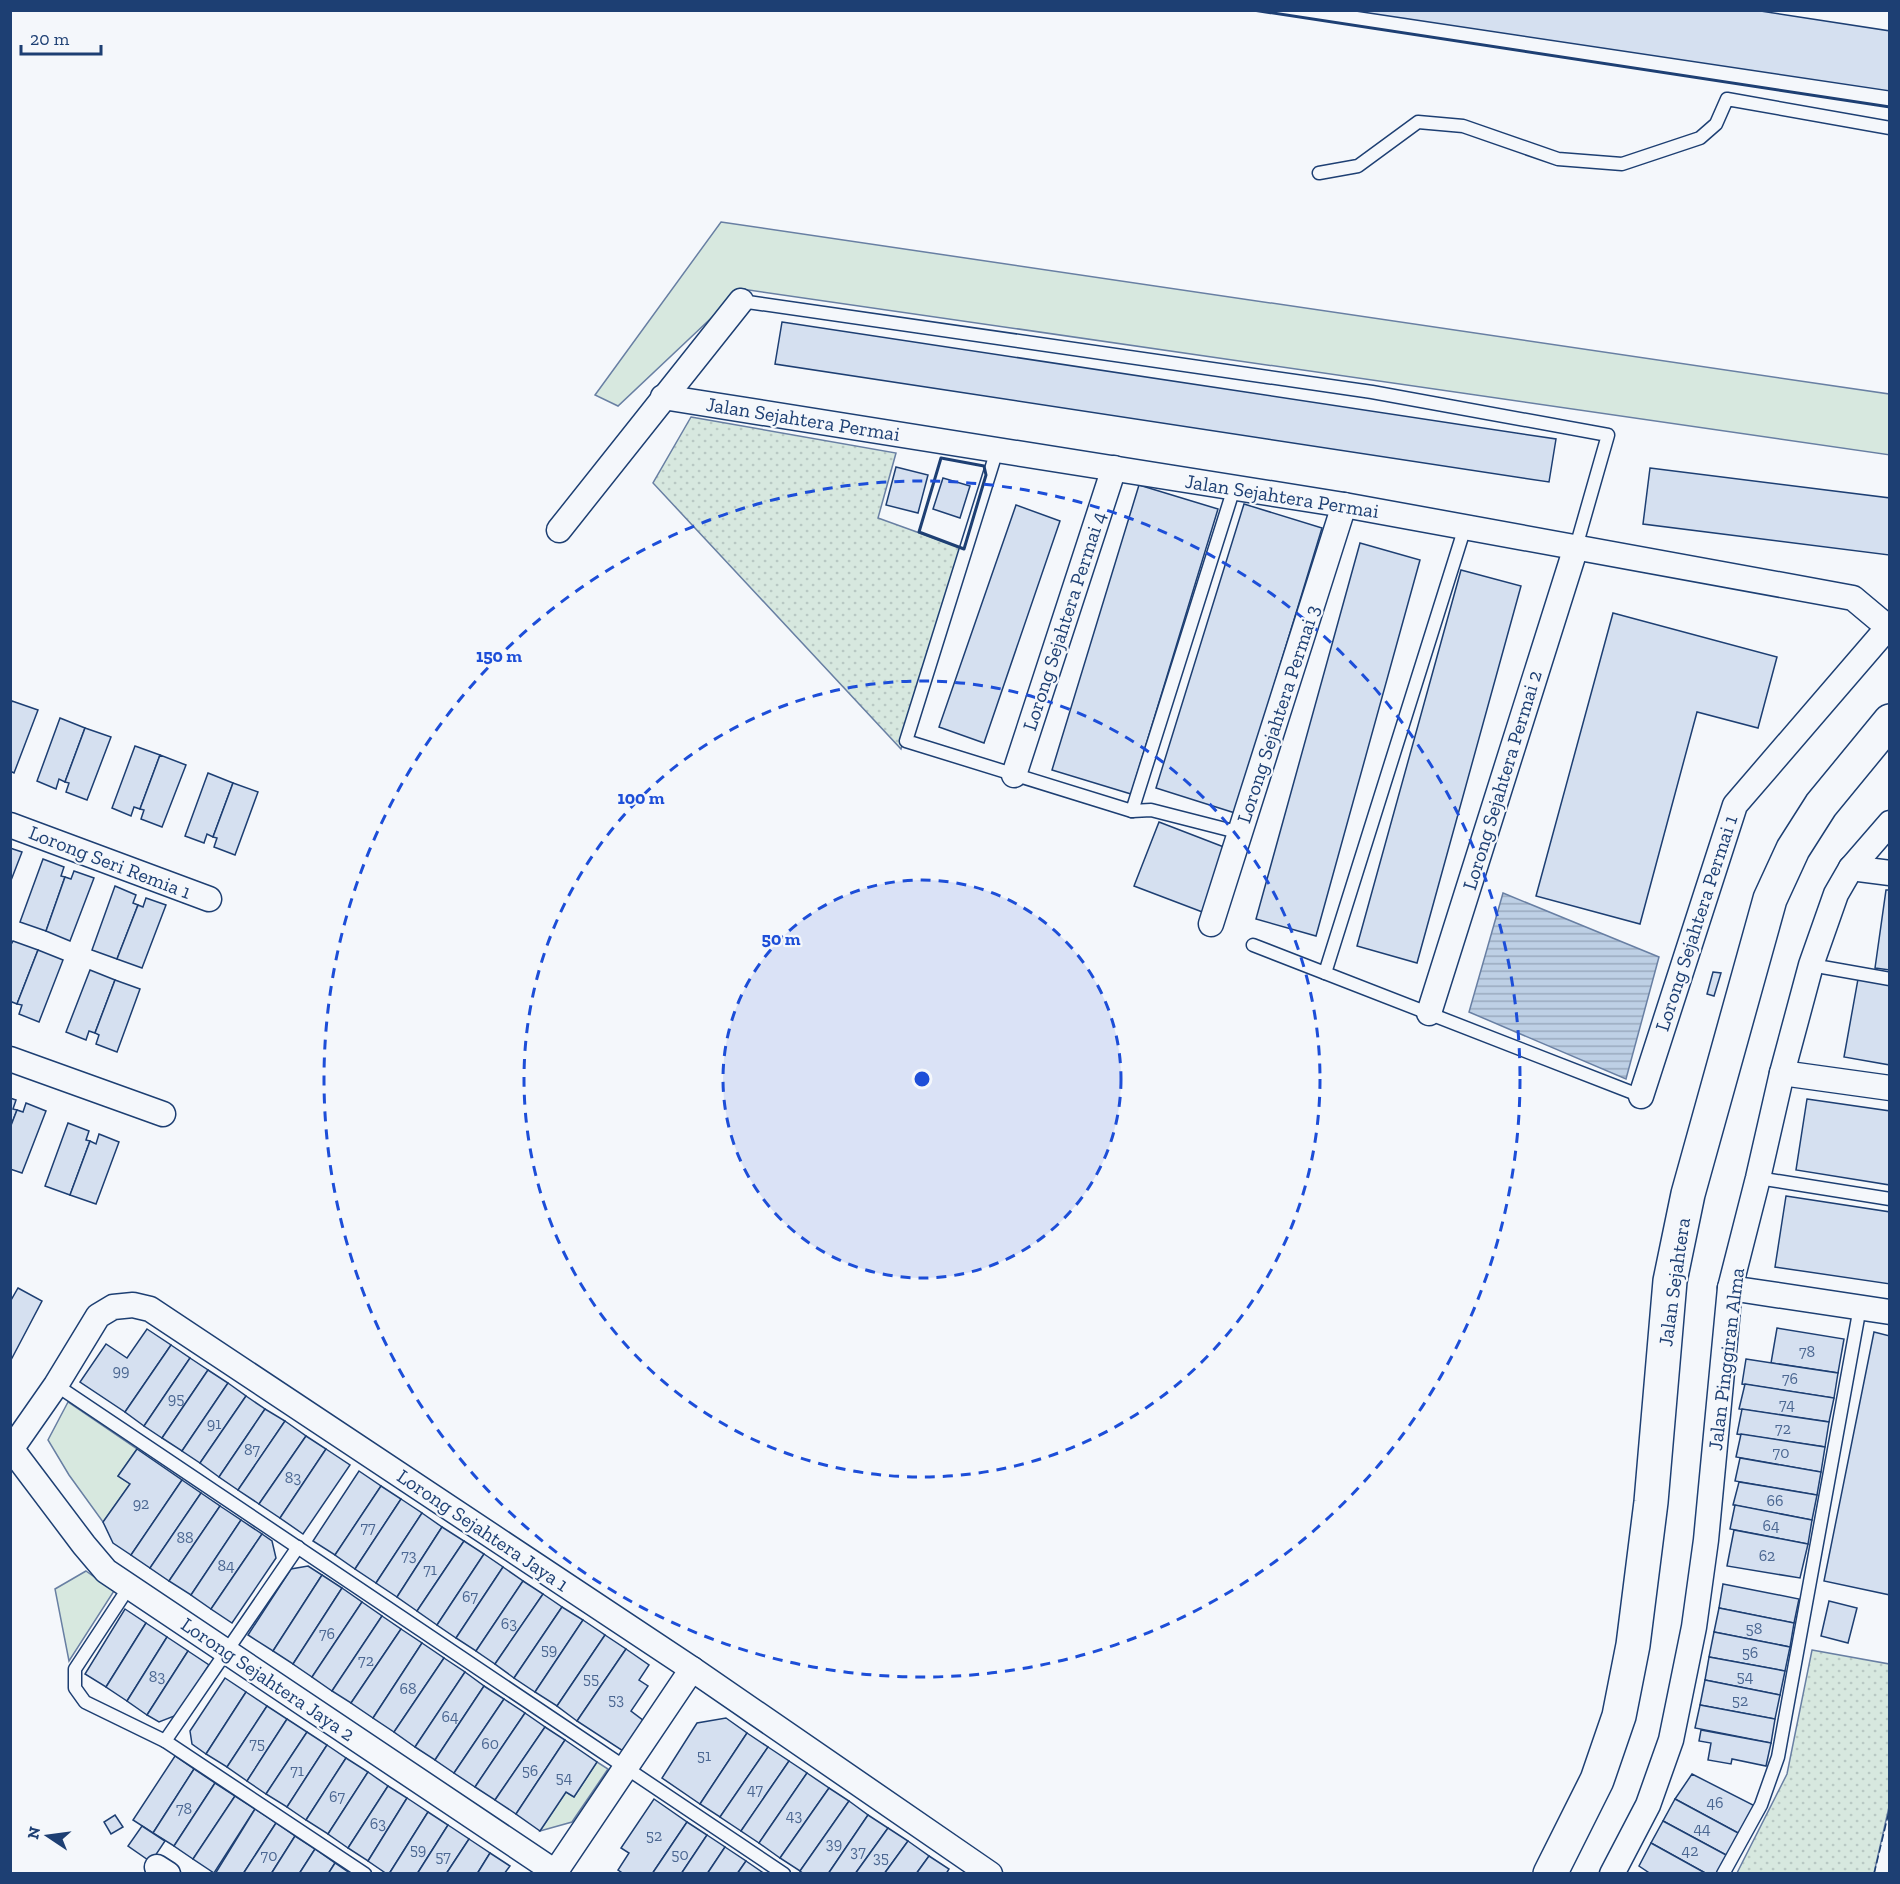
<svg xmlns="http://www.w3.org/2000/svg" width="1900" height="1884" font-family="'Zilla Slab',serif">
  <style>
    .grass { fill: #d7e8df; stroke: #687fa3; stroke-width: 1.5 }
    .park { fill: url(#park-dots); stroke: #687fa3; stroke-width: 1.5 }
    .water { fill: url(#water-rules); stroke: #687fa3; stroke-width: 1.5 }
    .building { fill: #d5e0f0; stroke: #1d3f73; stroke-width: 1.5 }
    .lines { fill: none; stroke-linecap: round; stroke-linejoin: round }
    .service-casing { stroke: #1d3f73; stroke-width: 15 }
    .minor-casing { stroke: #1d3f73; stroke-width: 27 }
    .secondary-casing { stroke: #1d3f73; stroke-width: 36 }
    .service { stroke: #f4f7fb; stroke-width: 12 }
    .minor { stroke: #f4f7fb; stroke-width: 24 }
    .secondary { stroke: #f4f7fb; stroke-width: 33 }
    .fence { stroke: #1d3f73; stroke-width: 1.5; stroke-dasharray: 8 3; stroke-linecap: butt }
    .wall { stroke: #1d3f73; stroke-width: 3 }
    .ring { fill: none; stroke: #1d4ed8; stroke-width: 3; stroke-dasharray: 10 8 }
    .labels { text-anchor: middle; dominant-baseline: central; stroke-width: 4.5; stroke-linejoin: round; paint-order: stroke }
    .number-label { font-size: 16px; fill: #4b6792 }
    .street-label { font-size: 20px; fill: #1d3f73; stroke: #f4f7fb }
    .centre { fill: #1d4ed8; stroke: #f4f7fb; stroke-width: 3 }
    .ring-label { font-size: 18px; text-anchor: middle; font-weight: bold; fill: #1d4ed8; stroke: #f4f7fb; stroke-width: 4.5; stroke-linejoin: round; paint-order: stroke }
  </style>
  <defs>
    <pattern id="park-dots" width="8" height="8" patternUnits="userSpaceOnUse" patternTransform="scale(1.5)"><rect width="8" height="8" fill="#d7e8df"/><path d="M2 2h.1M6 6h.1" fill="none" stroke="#b8c8c3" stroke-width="1.8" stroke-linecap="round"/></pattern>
    <pattern id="water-rules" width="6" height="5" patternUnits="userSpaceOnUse" patternTransform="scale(1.5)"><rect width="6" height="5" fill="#bed0e5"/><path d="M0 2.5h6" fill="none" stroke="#9aaabe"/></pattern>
  </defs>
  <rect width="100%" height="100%" fill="#f4f7fb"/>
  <g class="grass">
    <polygon points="721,222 1889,394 1890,455 742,289 618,406 595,395"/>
    <polygon points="68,1402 137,1449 118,1476 130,1484 103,1522 69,1475 48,1440"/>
    <polygon points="86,1571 114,1591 69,1661 55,1589"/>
    <polygon points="597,1762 608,1769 572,1822 540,1831 566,1792 574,1797"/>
  </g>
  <g class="park">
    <polygon points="691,417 896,453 878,518 964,549 901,749 653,483"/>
    <polygon points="1812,1650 1889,1664 1889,1807 1874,1873 1737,1873 1787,1774"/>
  </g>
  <polygon class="water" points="1503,893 1659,957 1626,1079 1469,1012"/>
  <g class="building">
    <polygon points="1349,10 1754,10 1890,31 1890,91"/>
    <polygon points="782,322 1556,439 1549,482 775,364"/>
    <polygon points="896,467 928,475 918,513 886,505"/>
    <polygon points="1650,468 1890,498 1889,555 1643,524"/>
    <polygon points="943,478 970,486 960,518 933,509"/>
    <polygon points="1139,485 1218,509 1131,794 1052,770"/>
    <polygon points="1244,504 1322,528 1235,813 1156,788"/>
    <polygon points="1016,505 1060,521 984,743 939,727"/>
    <polygon points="1360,543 1420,560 1316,936 1256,919"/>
    <polygon points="1461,570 1521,586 1417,963 1357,946"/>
    <polygon points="1613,613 1777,657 1758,728 1697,712 1640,924 1536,896"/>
    <polygon points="12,701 38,710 14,773 10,771 10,706"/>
    <polygon points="60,718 85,728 65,782 59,779 56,789 37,781"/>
    <polygon points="85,728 111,737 87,800 66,792 69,783 65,782"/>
    <polygon points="135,746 160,755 140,809 134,807 131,816 112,808"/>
    <polygon points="160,755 186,765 162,827 141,819 144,810 140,809"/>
    <polygon points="208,773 233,783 213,837 207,834 204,843 185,836"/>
    <polygon points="233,783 258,792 235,855 214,847 217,838 213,837"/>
    <polygon points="1159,822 1229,849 1205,913 1134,886"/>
    <polygon points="10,848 22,852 10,883"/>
    <polygon points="43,859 64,867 61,876 65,877 46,931 20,922"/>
    <polygon points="74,871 94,878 70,941 46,931 65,877 71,879"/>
    <polygon points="115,886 136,895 133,903 138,905 117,959 92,950"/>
    <polygon points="1886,890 1890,890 1890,970 1875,968"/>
    <polygon points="146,898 166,905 142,968 117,959 138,905 143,907"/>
    <polygon points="13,941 38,950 17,1004 12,1002 10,1005 10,946"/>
    <polygon points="38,950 63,960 39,1022 19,1014 22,1005 17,1004"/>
    <polygon points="90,970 115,980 95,1033 89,1031 86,1040 66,1032"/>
    <polygon points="1713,972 1721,973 1714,996 1707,994"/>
    <polygon points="1858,979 1890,984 1890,1065 1844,1057"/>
    <polygon points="115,980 140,989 117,1052 96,1044 99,1035 95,1033"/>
    <polygon points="10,1098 16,1100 13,1109 17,1110 10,1128"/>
    <polygon points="1807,1099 1890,1111 1890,1185 1796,1170"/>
    <polygon points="26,1103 46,1111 22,1173 10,1169 10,1128 17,1110 23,1112"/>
    <polygon points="68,1123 89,1131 86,1140 90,1141 70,1195 45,1186"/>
    <polygon points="99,1134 119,1142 96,1204 70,1195 90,1141 96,1144"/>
    <polygon points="1786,1196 1890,1212 1890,1284 1775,1267"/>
    <polygon points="18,1288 42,1301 11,1360 10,1302"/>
    <polygon points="1777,1328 1844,1339 1838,1373 1771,1363"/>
    <polygon points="147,1329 171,1345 125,1412 80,1382 106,1344 127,1358"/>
    <polygon points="1874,1332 1890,1336 1890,1595 1824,1581"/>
    <polygon points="171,1345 190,1358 144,1426 125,1412"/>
    <polygon points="190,1358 208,1370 162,1438 144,1426"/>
    <polygon points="1746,1359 1838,1373 1834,1398 1742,1384"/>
    <polygon points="208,1370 228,1383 182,1451 162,1438"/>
    <polygon points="228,1383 246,1396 200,1463 182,1451"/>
    <polygon points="1745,1384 1834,1398 1829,1422 1739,1409"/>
    <polygon points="246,1396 265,1409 219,1477 200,1463"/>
    <polygon points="265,1409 285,1421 238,1490 219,1477"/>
    <polygon points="1742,1409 1829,1422 1825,1447 1737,1434"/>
    <polygon points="285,1421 306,1436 259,1504 238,1490"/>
    <polygon points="1741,1434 1825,1447 1821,1472 1736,1457"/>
    <polygon points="306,1436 326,1449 280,1518 259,1504"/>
    <polygon points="137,1449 182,1480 131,1555 113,1543 103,1522 130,1484 118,1476"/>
    <polygon points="326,1449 350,1465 303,1534 280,1518"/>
    <polygon points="1740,1458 1821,1472 1817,1495 1735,1481"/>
    <polygon points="359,1471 381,1486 335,1555 313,1541"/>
    <polygon points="182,1480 201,1493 150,1568 131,1555"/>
    <polygon points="1739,1482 1817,1495 1812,1520 1733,1505"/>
    <polygon points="381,1486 401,1499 355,1569 335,1555"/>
    <polygon points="201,1493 220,1506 169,1581 150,1568"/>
    <polygon points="401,1499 422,1513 376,1583 355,1569"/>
    <polygon points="1735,1505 1812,1520 1808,1544 1730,1529"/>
    <polygon points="220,1506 241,1520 191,1595 169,1581"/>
    <polygon points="422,1513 442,1527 397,1597 376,1583"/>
    <polygon points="241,1520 262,1534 211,1609 191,1595"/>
    <polygon points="442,1527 464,1541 417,1611 397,1597"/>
    <polygon points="1734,1530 1808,1544 1800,1578 1727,1566"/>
    <polygon points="262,1534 272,1541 276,1558 232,1623 211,1609"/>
    <polygon points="464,1541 484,1554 437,1625 417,1611"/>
    <polygon points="484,1554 503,1567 456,1638 437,1625"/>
    <polygon points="308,1566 322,1575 273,1651 248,1635 291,1569"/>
    <polygon points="503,1567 523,1581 476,1651 456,1638"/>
    <polygon points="322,1575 342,1588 293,1664 273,1651"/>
    <polygon points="523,1581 543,1594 495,1664 476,1651"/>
    <polygon points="1723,1584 1799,1599 1794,1623 1719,1608"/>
    <polygon points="342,1588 362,1602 312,1677 293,1664"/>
    <polygon points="543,1594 562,1607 514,1678 495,1664"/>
    <polygon points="1829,1601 1857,1608 1848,1643 1821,1636"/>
    <polygon points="362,1602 382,1616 332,1691 312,1677"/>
    <polygon points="562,1607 583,1620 535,1692 514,1678"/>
    <polygon points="1719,1608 1794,1623 1790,1647 1714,1632"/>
    <polygon points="125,1609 146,1623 106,1687 85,1674"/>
    <polygon points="382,1616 401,1629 351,1703 332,1691"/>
    <polygon points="583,1620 605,1635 557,1706 535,1692"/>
    <polygon points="146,1623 167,1637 127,1701 106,1687"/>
    <polygon points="401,1629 422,1643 373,1718 351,1703"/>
    <polygon points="1714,1632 1790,1647 1785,1671 1709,1657"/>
    <polygon points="605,1635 626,1649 577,1721 557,1706"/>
    <polygon points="167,1637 188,1651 147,1715 127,1701"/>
    <polygon points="422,1643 444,1658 394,1732 373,1718"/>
    <polygon points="626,1649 649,1665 639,1680 648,1686 631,1711 644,1721 623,1751 577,1721"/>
    <polygon points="188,1651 209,1665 177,1715 159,1722 147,1715"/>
    <polygon points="1709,1657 1785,1671 1780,1695 1705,1680"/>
    <polygon points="444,1658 465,1672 415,1747 394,1732"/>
    <polygon points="465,1672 484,1686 435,1760 415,1747"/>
    <polygon points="225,1678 246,1692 206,1754 192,1744 190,1731"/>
    <polygon points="1705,1680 1780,1695 1775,1719 1700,1705"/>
    <polygon points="484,1686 504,1699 454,1773 435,1760"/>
    <polygon points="246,1692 267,1706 227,1767 206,1754"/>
    <polygon points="504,1699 525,1713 475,1787 454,1773"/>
    <polygon points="1700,1705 1775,1719 1771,1743 1695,1728"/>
    <polygon points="267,1706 287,1719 247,1781 227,1767"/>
    <polygon points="525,1713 545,1727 495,1800 475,1787"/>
    <polygon points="726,1718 747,1733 700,1804 662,1778 697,1723"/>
    <polygon points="287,1719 307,1732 266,1794 247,1781"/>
    <polygon points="545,1727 565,1740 516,1814 495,1800"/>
    <polygon points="1701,1730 1771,1743 1766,1766 1732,1759 1731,1764 1708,1760 1711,1743 1699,1741"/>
    <polygon points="307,1732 327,1745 287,1807 266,1794"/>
    <polygon points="747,1733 768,1747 720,1817 700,1804"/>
    <polygon points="565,1740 597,1762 574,1797 566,1792 540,1831 516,1814"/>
    <polygon points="327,1745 346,1758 306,1820 287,1807"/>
    <polygon points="768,1747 789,1761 741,1831 720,1817"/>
    <polygon points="175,1756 194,1769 153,1833 133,1820"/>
    <polygon points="346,1758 368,1772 328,1834 306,1820"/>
    <polygon points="789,1761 807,1773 759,1843 741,1831"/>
    <polygon points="194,1769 215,1783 174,1846 153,1833"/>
    <polygon points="368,1772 388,1786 348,1848 328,1834"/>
    <polygon points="807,1773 829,1788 780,1858 759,1843"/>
    <polygon points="1692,1774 1755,1806 1740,1834 1675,1799"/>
    <polygon points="215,1783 235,1796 193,1859 174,1846"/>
    <polygon points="388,1786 407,1798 368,1861 348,1848"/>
    <polygon points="829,1788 849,1801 800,1871 780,1858"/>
    <polygon points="235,1796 255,1809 214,1873 193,1859"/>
    <polygon points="407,1798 428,1812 389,1874 387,1874 368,1861"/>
    <polygon points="654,1799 687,1822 652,1874 624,1874 618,1870 629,1853 621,1848"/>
    <polygon points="1675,1799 1740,1834 1728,1856 1663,1821"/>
    <polygon points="849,1801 868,1815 828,1874 804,1874 800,1871"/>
    <polygon points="255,1809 276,1823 243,1874 215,1874"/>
    <polygon points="428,1812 448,1825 417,1874 389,1874"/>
    <polygon points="115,1815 123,1827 111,1834 104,1822"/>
    <polygon points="868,1815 888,1828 855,1874 828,1874"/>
    <polygon points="1663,1821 1728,1856 1719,1874 1707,1874 1651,1843"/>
    <polygon points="687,1822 707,1835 681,1874 652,1874"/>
    <polygon points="276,1823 295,1836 271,1874 243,1874"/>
    <polygon points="448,1825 469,1839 446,1874 417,1874"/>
    <polygon points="142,1826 165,1841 151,1862 128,1846"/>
    <polygon points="888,1828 908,1841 884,1874 855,1874"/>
    <polygon points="707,1835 725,1847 707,1874 681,1874"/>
    <polygon points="295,1836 315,1849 299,1874 271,1874"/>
    <polygon points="469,1839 490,1853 477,1874 446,1874"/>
    <polygon points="908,1841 929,1856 916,1874 884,1874"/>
    <polygon points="1651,1843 1707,1874 1651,1874 1639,1866"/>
    <polygon points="725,1847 746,1861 737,1874 707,1874"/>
    <polygon points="315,1849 335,1863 328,1874 299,1874"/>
    <polygon points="490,1853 510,1866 504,1874 477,1874"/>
    <polygon points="929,1856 949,1869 946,1874 916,1874"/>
    <polygon points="746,1861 765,1874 737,1874"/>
    <polygon points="335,1863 351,1874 328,1874"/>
  </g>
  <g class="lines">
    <g class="service-casing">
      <g id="service">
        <polyline points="1319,173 1358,166 1418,122 1463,126 1558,159 1622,164 1700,138 1716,124 1727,99 1890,128"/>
        <polyline points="741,301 1372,392 1608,435 1576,547"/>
        <polyline points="997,450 906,741 1132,811 1151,810 1241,833"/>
        <polyline points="1132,811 1234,488"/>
        <polyline points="1253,945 1641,1096"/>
        <polyline points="1811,965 1890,979"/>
        <polyline points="1325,973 1465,527"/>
        <polyline points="1758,1178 1890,1199"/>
        <polyline points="56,1385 784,1874"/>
        <polyline points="129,1587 75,1669 75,1688 85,1702 165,1741 365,1874"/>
        <polyline points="165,1741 298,1547"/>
        <polyline points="1723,1874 1761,1805 1778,1757 1860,1307"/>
      </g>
    </g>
    <g class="minor-casing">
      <g id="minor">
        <polyline points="663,397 1344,505 1853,598 1890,629"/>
        <polyline points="559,530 741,301"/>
        <polyline points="1014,775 1114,468"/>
        <polyline points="10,825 209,899"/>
        <polyline points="1851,868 1890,873"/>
        <polyline points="1211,924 1344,505"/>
        <polyline points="1429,1013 1576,547"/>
        <polyline points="10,1059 163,1114"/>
        <polyline points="1782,1073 1890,1088"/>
        <polyline points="1641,1096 1735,805 1890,625"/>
        <polyline points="1730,1288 1890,1312"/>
        <polyline points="10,1447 84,1545 106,1571 558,1874"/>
        <polyline points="12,1448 56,1385 98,1316 113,1307 133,1305 150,1309 692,1669 990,1874"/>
        <polyline points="157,1867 168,1874"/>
        <polyline points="554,1874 692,1669"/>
        <polyline points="1612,1874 1648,1805 1671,1740 1694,1627 1706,1540 1730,1288 1758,1178 1782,1073 1811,965 1836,894 1851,868 1890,823"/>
      </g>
    </g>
    <g class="secondary-casing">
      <polyline id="secondary" points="1550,1874 1597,1780 1619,1716 1633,1645 1651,1502 1670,1281 1688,1194 1770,899 1793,849 1821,805 1890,721"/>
    </g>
    <use href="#service" class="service"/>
    <use href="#minor" class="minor"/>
    <use href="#secondary" class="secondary"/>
    <polyline class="fence" points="1874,1874 1890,1807"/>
    <g class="wall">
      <polyline points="1253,10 1890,107"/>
      <polygon points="941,458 984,466 986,475 964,549 919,532"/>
    </g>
  </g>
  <circle cx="922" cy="1079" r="199" fill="#1d4ed8" fill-opacity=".12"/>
  <g class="ring">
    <circle cx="922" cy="1079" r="199"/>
    <circle cx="922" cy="1079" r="398"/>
    <circle cx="922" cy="1079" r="598"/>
  </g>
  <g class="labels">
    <g class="number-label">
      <text x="1807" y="1351">78</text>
      <text x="121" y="1370">99</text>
      <text x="1790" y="1378">76</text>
      <text x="176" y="1398">95</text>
      <text x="1787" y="1404">74</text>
      <text x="214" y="1423">91</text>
      <text x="1783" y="1428">72</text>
      <text x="252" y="1449">87</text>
      <text x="1781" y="1452">70</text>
      <text x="293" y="1477">83</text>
      <text x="1775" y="1500">66</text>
      <text x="141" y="1503">92</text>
      <text x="1771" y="1525">64</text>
      <text x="368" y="1527">77</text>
      <text x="185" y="1537">88</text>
      <text x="409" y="1555">73</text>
      <text x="1767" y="1555">62</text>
      <text x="226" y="1565">84</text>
      <text x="430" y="1569">71</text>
      <text x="470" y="1596">67</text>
      <text x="509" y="1623">63</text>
      <text x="1754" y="1628">58</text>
      <text x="327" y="1633">76</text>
      <text x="549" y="1649">59</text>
      <text x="1750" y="1652">56</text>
      <text x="366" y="1660">72</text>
      <text x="157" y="1676">83</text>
      <text x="1745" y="1676">54</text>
      <text x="591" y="1678">55</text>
      <text x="408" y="1688">68</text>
      <text x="616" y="1699">53</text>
      <text x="1740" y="1700">52</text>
      <text x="450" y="1716">64</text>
      <text x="257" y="1743">75</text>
      <text x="490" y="1743">60</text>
      <text x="704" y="1755">51</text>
      <text x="297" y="1770">71</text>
      <text x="530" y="1770">56</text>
      <text x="564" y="1777">54</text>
      <text x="755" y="1789">47</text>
      <text x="337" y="1796">67</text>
      <text x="1715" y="1802">46</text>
      <text x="184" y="1808">78</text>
      <text x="794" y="1815">43</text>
      <text x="378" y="1823">63</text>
      <text x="1702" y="1828">44</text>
      <text x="654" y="1835">52</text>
      <text x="834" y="1843">39</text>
      <text x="418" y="1849">59</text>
      <text x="1690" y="1850">42</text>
      <text x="858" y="1851">37</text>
      <text x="680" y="1854">50</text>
      <text x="269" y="1855">70</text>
      <text x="443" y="1856">57</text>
      <text x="881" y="1857">35</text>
    </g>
    <g class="street-label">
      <text transform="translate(803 419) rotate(9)">Jalan Sejahtera Permai</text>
      <text transform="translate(1282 496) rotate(9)">Jalan Sejahtera Permai</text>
      <text transform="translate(1064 621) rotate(-72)">Lorong Sejahtera Permai 4</text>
      <text transform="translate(1278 714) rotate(-72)">Lorong Sejahtera Permai 3</text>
      <text transform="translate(1502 780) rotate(-73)">Lorong Sejahtera Permai 2</text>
      <text transform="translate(110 862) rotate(21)">Lorong Seri Remia 1</text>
      <text transform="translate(1696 923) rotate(-72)">Lorong Sejahtera Permai 1</text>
      <text transform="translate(1674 1282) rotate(-82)">Jalan Sejahtera</text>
      <text transform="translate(1726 1359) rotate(-83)">Jalan Pinggiran Alma</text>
      <text transform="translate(483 1530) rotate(34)">Lorong Sejahtera Jaya 1</text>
      <text transform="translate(268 1679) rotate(34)">Lorong Sejahtera Jaya 2</text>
    </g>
  </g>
  <circle cx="922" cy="1079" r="9" class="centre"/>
  <g class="ring-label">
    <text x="499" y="662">150 m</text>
    <text x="641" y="804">100 m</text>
    <text x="781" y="945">50 m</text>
  </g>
  <rect width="1900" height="1884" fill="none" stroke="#1d3f73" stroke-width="24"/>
  <g transform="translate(48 1836) rotate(283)" stroke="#f4f7fb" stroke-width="4.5" paint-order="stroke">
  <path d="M0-4.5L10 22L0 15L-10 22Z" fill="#1d3f73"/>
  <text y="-9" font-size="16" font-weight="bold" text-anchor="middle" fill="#1d3f73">N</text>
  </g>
  <path d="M21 45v9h80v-9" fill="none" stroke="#1d3f73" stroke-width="3"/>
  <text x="30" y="45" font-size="18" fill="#1d3f73" stroke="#f4f7fb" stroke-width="4.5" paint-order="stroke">20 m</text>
</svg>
